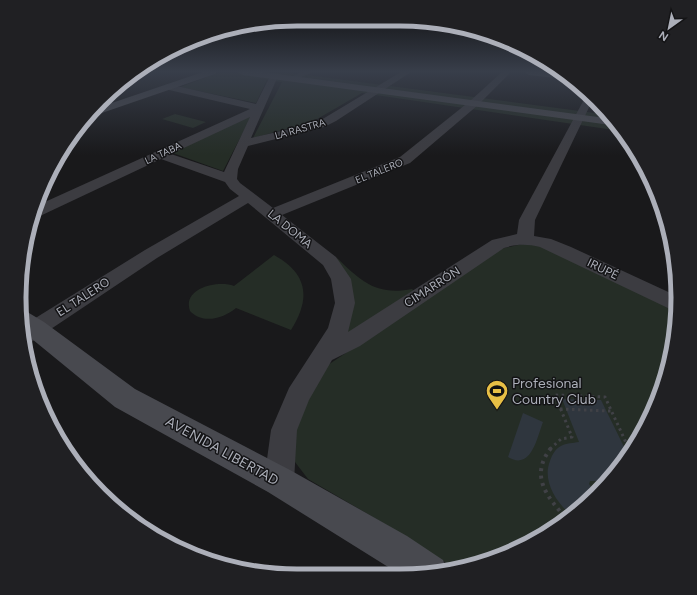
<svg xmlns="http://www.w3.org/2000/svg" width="697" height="595" font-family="Figtree,sans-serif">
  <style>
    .green { fill: #252d26 }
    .water { fill: #2f363e }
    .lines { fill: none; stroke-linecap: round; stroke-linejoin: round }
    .path-far1 { stroke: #404146; stroke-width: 3; stroke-dasharray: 2.5 3.5; stroke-linecap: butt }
    .path { stroke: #404146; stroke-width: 4; stroke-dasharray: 3 4.5; stroke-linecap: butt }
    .street { fill: #3c3c41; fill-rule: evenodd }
    .secondary { fill: #48494f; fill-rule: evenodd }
    .labels { text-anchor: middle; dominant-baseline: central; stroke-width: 3; stroke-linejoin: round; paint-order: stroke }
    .far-street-label { font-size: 10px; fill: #acafb9; stroke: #141416 }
    .street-label { font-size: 12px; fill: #acafb9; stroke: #141416 }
    .near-poi-label { font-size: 14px; fill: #acafb9; stroke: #141416; text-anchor: start }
    .near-street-label { font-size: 14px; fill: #acafb9; stroke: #141416 }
    .rim { fill: none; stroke: #acafb9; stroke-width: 5 }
  </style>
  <rect width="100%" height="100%" fill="#19191b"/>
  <g class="green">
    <polygon points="208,72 236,72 617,125 621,131 362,93 312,122 253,138 282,82 267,80 256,103 180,87 218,73"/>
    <polygon points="255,72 284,72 610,115 614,121"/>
    <polygon points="175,114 206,122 193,128 162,119"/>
    <polygon points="252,115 223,171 170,152"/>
    <polygon points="527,243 570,255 677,309 669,369 649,420 621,467 583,507 539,539 489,561 454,568 390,527 308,479 295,462 291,435 325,367 500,249"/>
    <path d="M274,255C308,274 311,298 291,330L236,308C224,318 203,325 190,311C182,288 218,280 234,286Z"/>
    <path d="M337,258C361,281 376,296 412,289L415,292L344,338Z"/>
  </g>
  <g class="water">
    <path d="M562,399L601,400L628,455L621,467L608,481H590L589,484L593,489L598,491L583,507L571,515C556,502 542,481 550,461C552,455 555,449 561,446C566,443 573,443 579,442Z"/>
    <path d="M523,413L543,422C537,438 531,471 508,457Z"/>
  </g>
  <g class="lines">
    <g class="path-far1">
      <polyline points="560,409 611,411"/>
      <polyline points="550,449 561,439 572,437 555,395 605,397 629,449"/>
    </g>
    <g class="path">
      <path d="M551,448C529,476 547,497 567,519"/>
      <polyline points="629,448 630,451"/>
    </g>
    <g class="street">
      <polygon points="301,72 313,72 293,81 289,78"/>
      <path d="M401,72H411L336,121L324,127L248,146L238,169L237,179L240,183L273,208L400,157L470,101L502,72H511L478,105L410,163L282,215L336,257L351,279L355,303L348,332L492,240L517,234L519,220L587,94L593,99L535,220L534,236L551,239L571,247L677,296V311L670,309L540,247C527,244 517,244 504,248L360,346L332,360L309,400L297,430L294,481L289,491L279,496L269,491L264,481L271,430L289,388L328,328L335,303L331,279L323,265L248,203L157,258L30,343L24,345L21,327L145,250L239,196L230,189L225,182L161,159L40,216L33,217L36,206L250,109L165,89L163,87L165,85L168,84L256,104L271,74H277L278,76L251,138L316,123ZM250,117L224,172L171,154Z"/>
    </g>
    <g class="secondary">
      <polygon points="203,72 217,72 215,74 96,115 90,116 97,108"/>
      <polygon points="238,72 263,72 613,119 618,126 243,75"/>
      <path d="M524,72C540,72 561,69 573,80L529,75Z"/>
      <polygon points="21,311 29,313 44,322 135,389 290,470 407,536 443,560 447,570 418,575 401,575 268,492 115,407 21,330"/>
    </g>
  </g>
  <linearGradient id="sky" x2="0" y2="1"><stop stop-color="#0e0e0f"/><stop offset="0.46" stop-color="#383e4a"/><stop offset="1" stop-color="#383e4a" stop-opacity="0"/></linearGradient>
  <rect width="697" height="155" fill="url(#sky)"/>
  <defs>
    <g id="stadium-pin" transform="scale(1.15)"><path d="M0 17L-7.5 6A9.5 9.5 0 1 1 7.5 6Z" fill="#e7bf45" stroke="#141416"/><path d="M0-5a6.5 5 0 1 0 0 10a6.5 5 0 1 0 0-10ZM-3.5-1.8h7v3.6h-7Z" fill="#111"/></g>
  </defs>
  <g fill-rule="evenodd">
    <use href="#stadium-pin" x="497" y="391"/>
  </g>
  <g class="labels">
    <g class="far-street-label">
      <text transform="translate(300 129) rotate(-16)">LA RASTRA</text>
      <text transform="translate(163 153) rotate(-25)">LA TABA</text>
      <text transform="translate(379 171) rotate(-22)">EL TALERO</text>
    </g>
    <g class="street-label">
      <text transform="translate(290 229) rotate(39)">LA DOMA</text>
      <text transform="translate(603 269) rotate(26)">IRUPÉ</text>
      <text transform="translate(432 287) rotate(-33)">CIMARRÓN</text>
      <text transform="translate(83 297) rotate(-33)">EL TALERO</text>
    </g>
    <g class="near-poi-label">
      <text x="512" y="383">Profesional<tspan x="512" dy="16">Country Club</tspan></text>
    </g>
    <g class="near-street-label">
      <text transform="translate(222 451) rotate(29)">AVENIDA LIBERTAD</text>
    </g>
  </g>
  <path d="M0 0H697V595H0ZM297 26H400A271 271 0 0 1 671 297V298A271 271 0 0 1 400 569H297A271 271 0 0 1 26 298V297A271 271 0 0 1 297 26Z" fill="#202023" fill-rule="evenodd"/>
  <path class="rim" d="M297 26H400A271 271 0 0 1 671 297V298A271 271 0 0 1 400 569H297A271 271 0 0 1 26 298V297A271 271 0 0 1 297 26Z"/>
  <g transform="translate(669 28) rotate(213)" stroke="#141416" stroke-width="3" paint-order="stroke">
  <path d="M0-3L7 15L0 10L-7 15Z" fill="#acafb9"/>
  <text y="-6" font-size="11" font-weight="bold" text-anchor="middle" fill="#acafb9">N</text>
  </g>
</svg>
